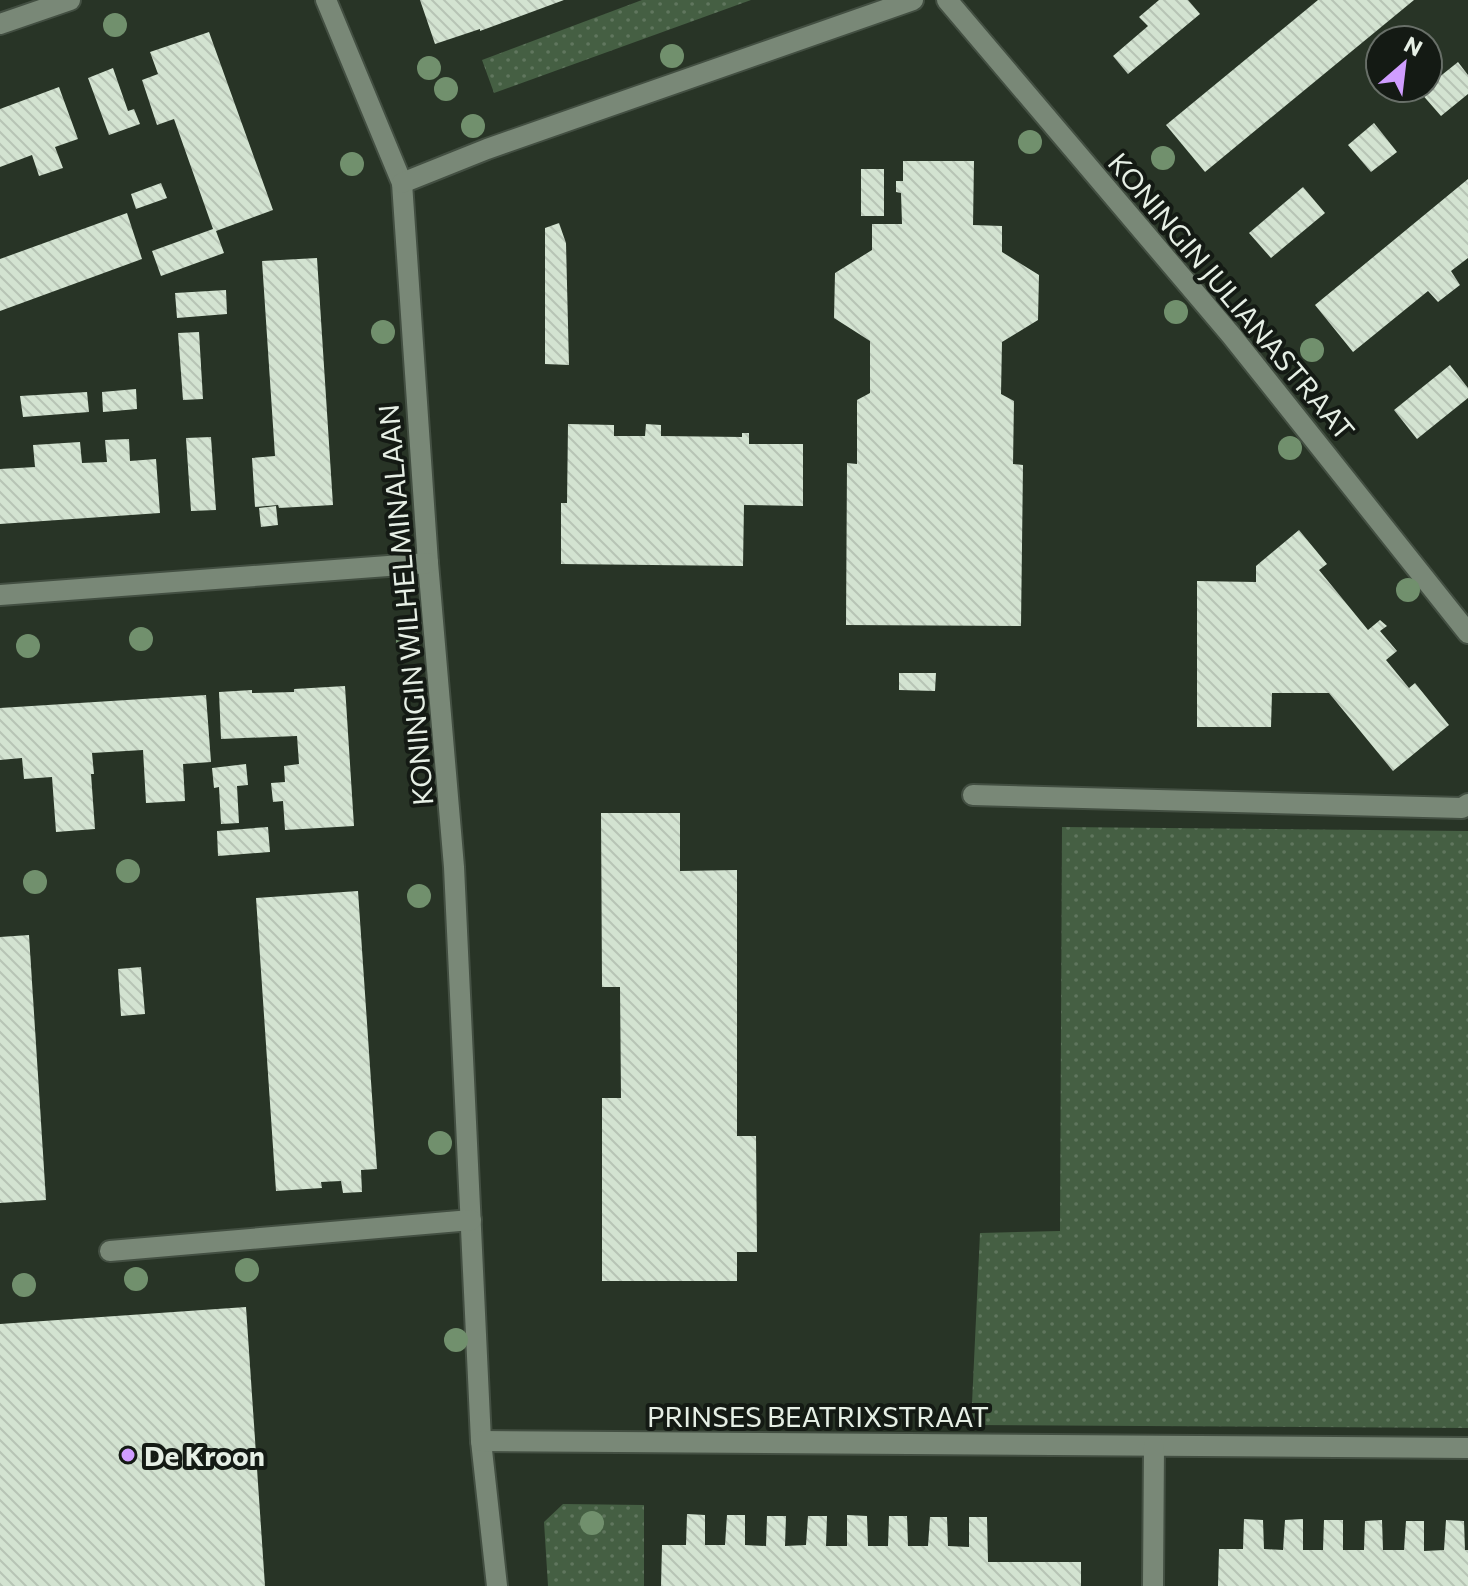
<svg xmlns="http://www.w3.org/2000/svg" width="1468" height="1586" font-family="Commissioner,sans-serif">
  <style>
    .grass { fill: url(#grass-dots) }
    .building { fill: url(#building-back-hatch) }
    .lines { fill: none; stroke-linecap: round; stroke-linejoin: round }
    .service-casing { stroke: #434f42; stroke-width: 24 }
    .minor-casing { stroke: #434f42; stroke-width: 24 }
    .service { stroke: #798877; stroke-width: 20 }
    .minor { stroke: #798877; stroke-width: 20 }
    .tree { fill: #71906d }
    .poi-dot { fill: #d09dff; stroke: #141a14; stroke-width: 3 }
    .labels { text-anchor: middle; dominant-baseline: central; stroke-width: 8; stroke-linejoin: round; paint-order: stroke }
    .street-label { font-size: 28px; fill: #e6efe5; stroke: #141a14 }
    .poi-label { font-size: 28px; font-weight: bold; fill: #e6efe5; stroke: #141a14; text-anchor: start }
  </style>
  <defs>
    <pattern id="grass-dots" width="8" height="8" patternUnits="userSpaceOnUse" patternTransform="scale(2)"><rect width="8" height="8" fill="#455f43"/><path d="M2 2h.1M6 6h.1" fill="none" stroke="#60765e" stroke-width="1.8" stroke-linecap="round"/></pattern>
    <pattern id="building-back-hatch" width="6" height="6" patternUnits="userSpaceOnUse" patternTransform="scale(2)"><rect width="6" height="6" fill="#d3e3d1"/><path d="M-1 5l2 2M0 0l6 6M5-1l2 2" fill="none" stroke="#b7c4b5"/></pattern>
  </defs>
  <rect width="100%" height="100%" fill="#283426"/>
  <g class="grass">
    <polygon points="642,0 751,0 494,93 482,60"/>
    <polygon points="1062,827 1468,831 1468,1428 971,1425 980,1233 1060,1231"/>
    <polygon points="563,1504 644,1505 644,1586 548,1586 544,1522"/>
  </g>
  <g class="building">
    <polygon points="420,0 564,0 480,31 480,29 435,44"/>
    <polygon points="1159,0 1188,0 1200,14 1128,74 1113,56 1148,26 1139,17"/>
    <polygon points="1318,0 1414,0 1205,172 1166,125"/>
    <polygon points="209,32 273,210 216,231 224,253 161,276 152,251 213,229 174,119 157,125 142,80 158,74 150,52"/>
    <polygon points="1458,62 1468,75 1468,94 1441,116 1420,92 1428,88 1428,86"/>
    <polygon points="113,68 128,111 134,109 140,124 109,135 88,78"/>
    <polygon points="59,87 78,139 55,147 63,168 39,176 32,155 0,167 0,109"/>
    <polygon points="1374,123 1397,152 1371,172 1348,145"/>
    <polygon points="903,161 974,161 973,225 1002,226 1002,252 1039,275 1038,320 1002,342 1001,394 1014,401 1013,464 1023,465 1021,626 846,625 847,463 857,464 857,400 870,393 870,341 834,318 835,273 872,250 872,224 902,224 901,193 896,192 896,181 903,181"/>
    <rect x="861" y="169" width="23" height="47"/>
    <polygon points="1468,179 1468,258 1451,271 1460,285 1438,302 1428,291 1353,352 1315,305"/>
    <polygon points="161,183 167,198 136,209 131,194"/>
    <polygon points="1303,187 1325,213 1271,258 1249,233"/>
    <polygon points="127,213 142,259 0,311 0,259"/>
    <polygon points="559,223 566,243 569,365 545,364 545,228"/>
    <polygon points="317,258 333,505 279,508 278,505 255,507 252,458 275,456 262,261"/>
    <polygon points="226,290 227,314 177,318 175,293"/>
    <polygon points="199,332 203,399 183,400 178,333"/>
    <polygon points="1450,365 1468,388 1468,398 1417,439 1394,410"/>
    <polygon points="136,389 137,409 103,412 102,392"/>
    <polygon points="87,392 89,412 23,417 20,396"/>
    <polygon points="568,424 614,425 614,436 645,436 646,424 661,425 661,436 742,437 742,433 749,433 749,444 803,444 803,506 744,505 743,566 561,564 561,503 567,503"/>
    <polygon points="211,437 216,510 191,511 186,438"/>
    <polygon points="129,439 130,461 156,459 160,513 0,524 0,469 35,467 33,445 80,442 82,463 107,462 105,440"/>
    <polygon points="276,506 278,525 261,527 259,508"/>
    <polygon points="1299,530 1327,564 1319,570 1368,630 1380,620 1387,626 1380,631 1397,651 1386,660 1409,688 1415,683 1449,725 1393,771 1329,693 1272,693 1271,727 1197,727 1197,581 1256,582 1256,566"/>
    <polygon points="899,673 936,673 935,691 899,690"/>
    <polygon points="345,686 354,826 285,830 283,801 273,802 271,783 285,782 284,766 299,764 297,736 221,739 219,692 252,690 252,693 294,692 294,689"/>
    <polygon points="206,695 211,762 183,764 185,801 146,803 143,750 92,753 94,774 91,774 95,829 56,832 52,777 24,779 22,758 0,760 0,708"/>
    <polygon points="246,764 248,785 237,786 239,823 221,824 219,787 214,788 212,768"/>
    <polygon points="601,813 680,813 680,871 737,870 737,1136 756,1136 757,1252 737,1252 737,1281 602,1281 602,1098 621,1098 620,987 602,987"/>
    <polygon points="268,827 270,852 218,856 217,831"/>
    <polygon points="358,891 377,1169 361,1170 362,1192 343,1193 341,1181 321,1182 322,1188 276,1191 256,898"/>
    <polygon points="29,935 46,1200 0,1203 0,937"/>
    <polygon points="141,967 145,1014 121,1016 118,969"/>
    <polygon points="246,1307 265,1586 0,1586 0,1324"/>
    <polygon points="687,1514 705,1515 705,1545 725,1545 727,1515 745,1515 745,1545 766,1546 767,1516 786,1516 785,1546 806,1545 808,1516 827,1516 826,1546 847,1546 847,1515 867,1516 868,1546 888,1546 889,1516 907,1516 908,1546 928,1546 930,1517 947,1517 948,1546 969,1547 969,1517 987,1517 988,1562 1081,1562 1081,1586 661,1586 662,1545 686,1545"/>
    <polygon points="1244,1519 1263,1520 1264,1549 1283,1550 1285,1520 1303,1519 1303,1550 1323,1550 1324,1520 1343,1520 1343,1550 1364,1550 1365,1521 1382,1520 1383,1550 1404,1550 1406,1521 1424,1521 1424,1551 1444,1550 1446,1520 1464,1521 1465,1550 1468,1550 1468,1586 1218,1586 1219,1549 1243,1549"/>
  </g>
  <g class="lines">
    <g class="service-casing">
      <polyline id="service" points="973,795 1462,808 1468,804"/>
    </g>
    <g class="minor-casing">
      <g id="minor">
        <polyline points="326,0 402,183 428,563 454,867 481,1441 497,1586"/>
        <polyline points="947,0 1231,335 1468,633"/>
        <polyline points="0,24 70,0"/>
        <polyline points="402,183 487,149 913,0"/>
        <polyline points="0,595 428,563"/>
        <polyline points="110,1251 471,1220"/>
        <polyline points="481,1441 1468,1448"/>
        <polyline points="1153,1586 1154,1446"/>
      </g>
    </g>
    <use href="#service" class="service"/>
    <use href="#minor" class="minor"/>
  </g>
  <g class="tree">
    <circle cx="115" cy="25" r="12"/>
    <circle cx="672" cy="56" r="12"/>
    <circle cx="429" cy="68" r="12"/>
    <circle cx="446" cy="89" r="12"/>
    <circle cx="473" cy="126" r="12"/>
    <circle cx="1030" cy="142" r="12"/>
    <circle cx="1163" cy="158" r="12"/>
    <circle cx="352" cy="164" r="12"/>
    <circle cx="1176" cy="312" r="12"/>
    <circle cx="383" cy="332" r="12"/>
    <circle cx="1312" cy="350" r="12"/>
    <circle cx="1290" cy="448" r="12"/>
    <circle cx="1408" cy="590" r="12"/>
    <circle cx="141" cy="639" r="12"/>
    <circle cx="408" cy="641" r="12"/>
    <circle cx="28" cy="646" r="12"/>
    <circle cx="128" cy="871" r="12"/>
    <circle cx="35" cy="882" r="12"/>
    <circle cx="419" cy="896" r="12"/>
    <circle cx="440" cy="1143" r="12"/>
    <circle cx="247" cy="1270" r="12"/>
    <circle cx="136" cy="1279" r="12"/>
    <circle cx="24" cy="1285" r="12"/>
    <circle cx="456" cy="1340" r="12"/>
    <circle cx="592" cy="1523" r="12"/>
  </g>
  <circle class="poi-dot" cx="128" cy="1455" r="8"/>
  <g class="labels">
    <g class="street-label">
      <text transform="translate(1232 296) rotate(50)">KONINGIN JULIANASTRAAT</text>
      <text transform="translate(405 605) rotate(-95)">KONINGIN WILHELMINALAAN</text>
      <text x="818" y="1416">PRINSES BEATRIXSTRAAT</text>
    </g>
    <g class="poi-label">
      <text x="144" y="1455">De Kroon</text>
    </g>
  </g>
  <g transform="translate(1404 64) rotate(28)"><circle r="38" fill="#141a14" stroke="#686f68" stroke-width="2"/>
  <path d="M0-6L14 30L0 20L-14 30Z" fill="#d09dff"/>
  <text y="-12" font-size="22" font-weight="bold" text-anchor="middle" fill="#e6efe5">N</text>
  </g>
</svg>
